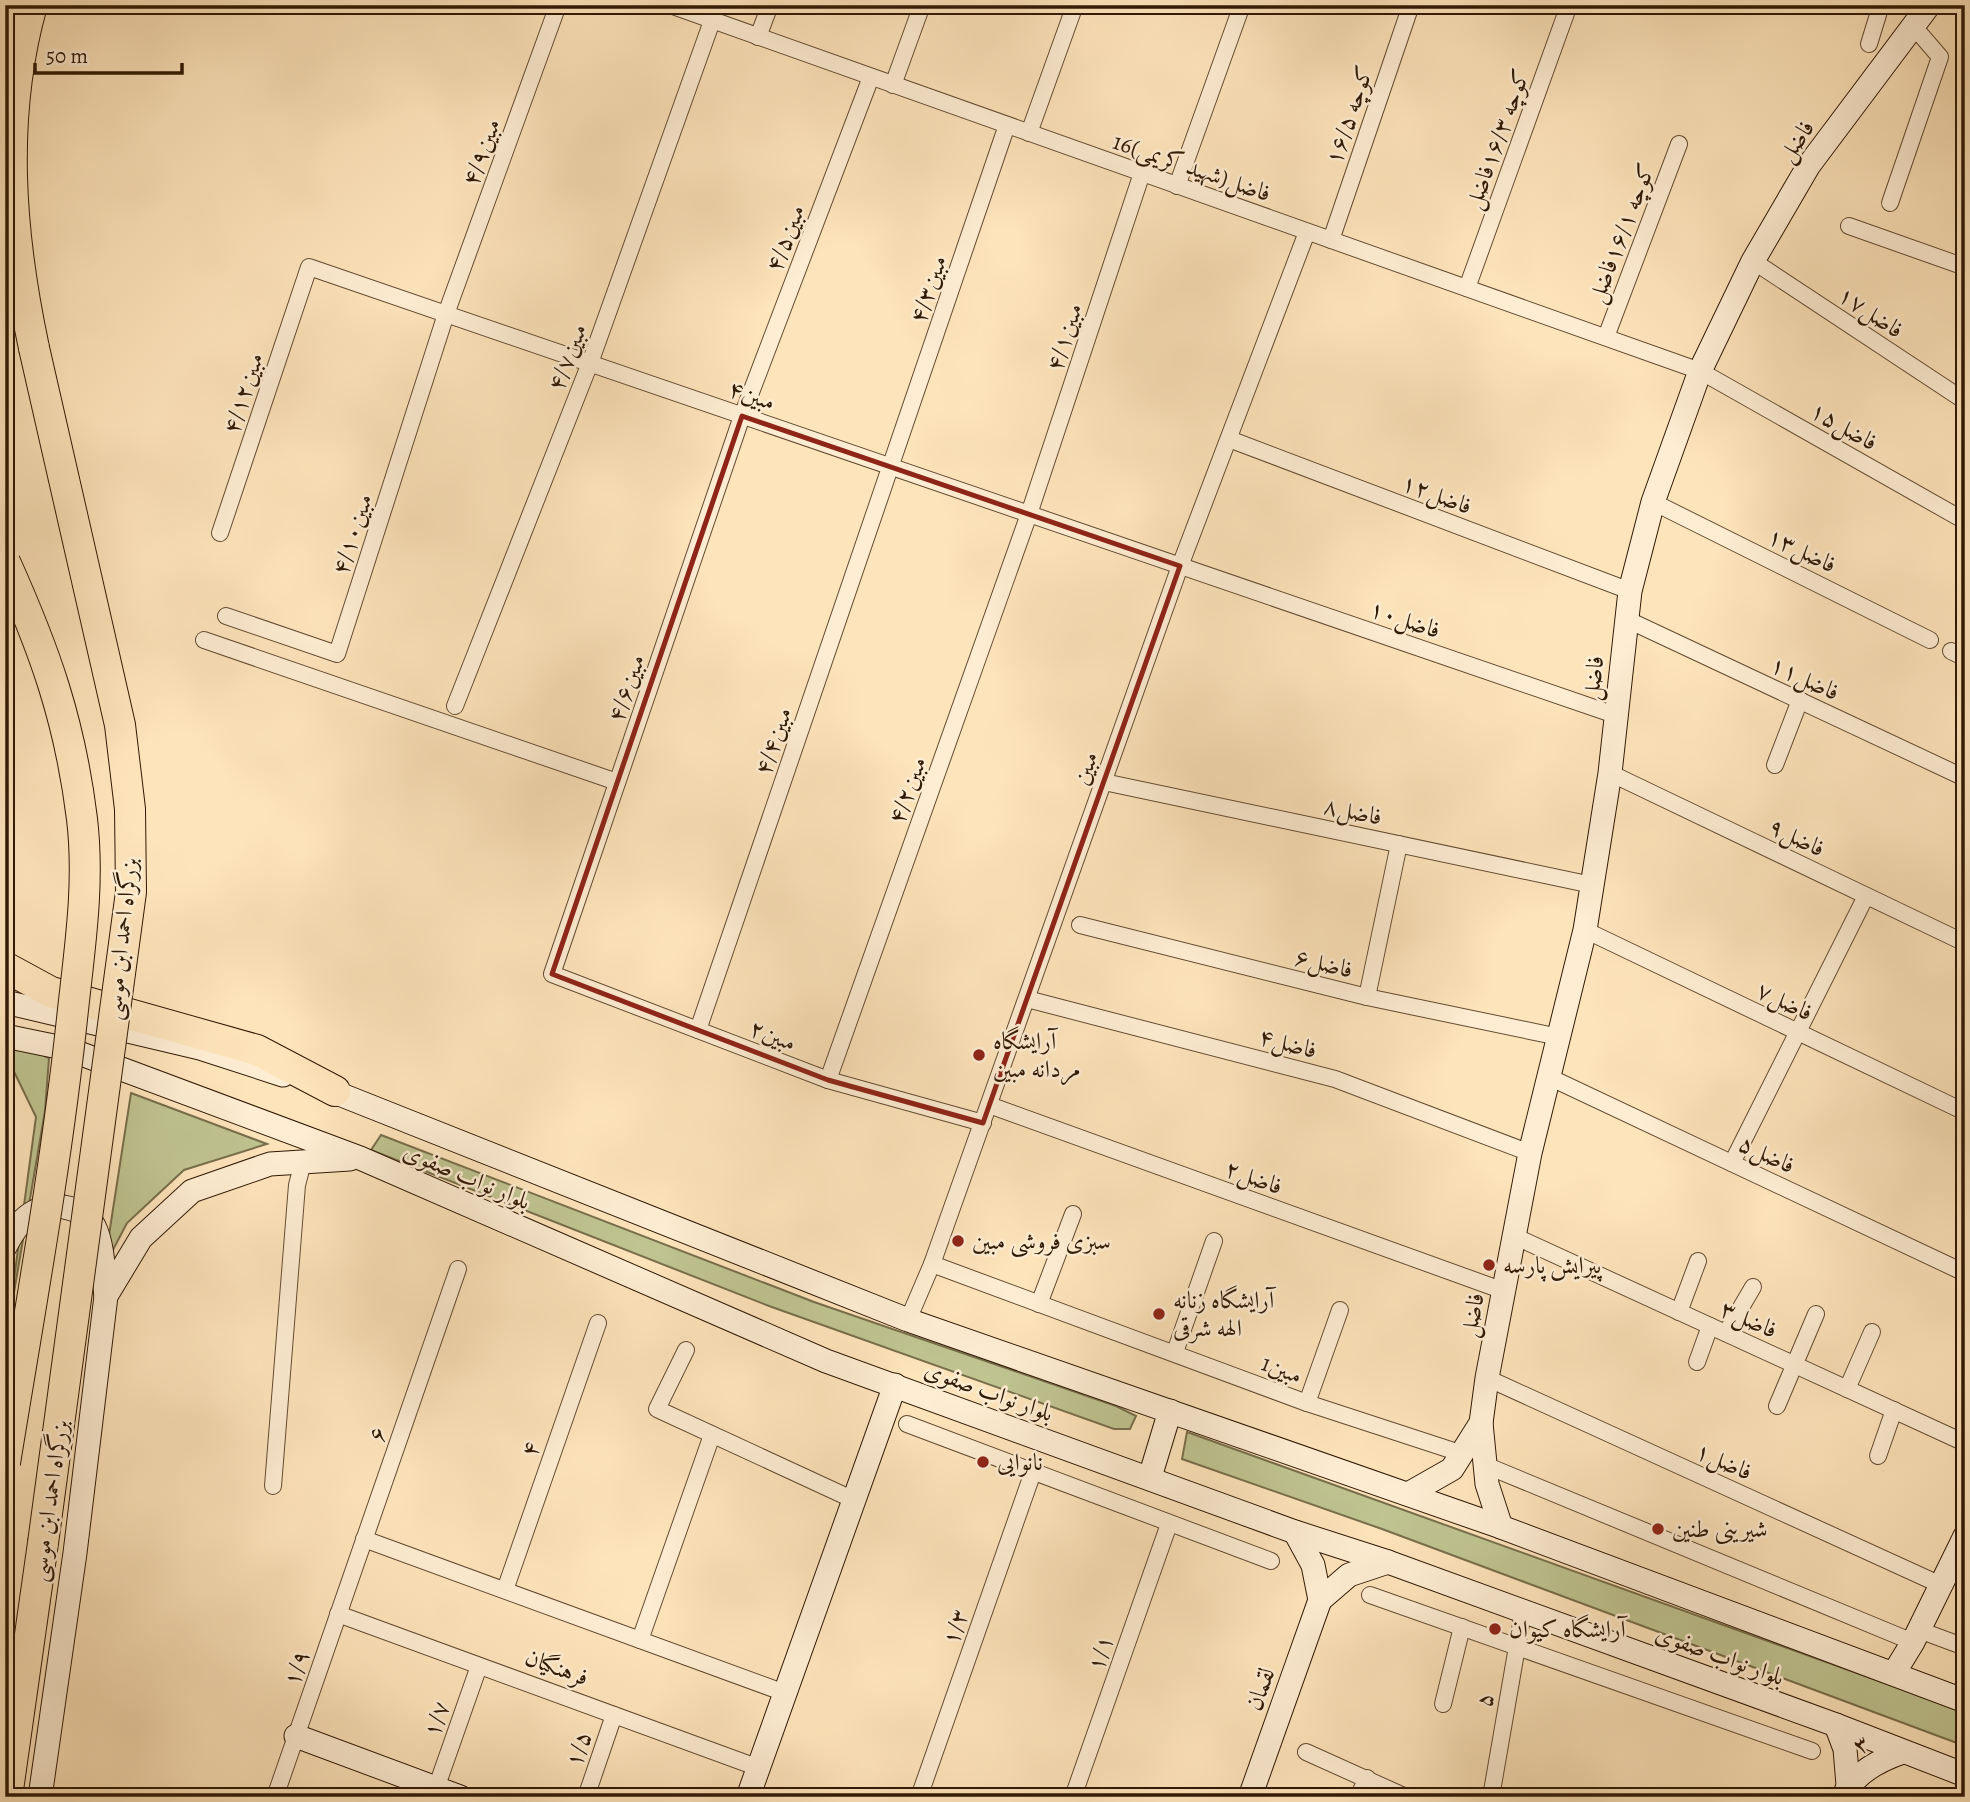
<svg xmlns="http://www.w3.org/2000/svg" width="1970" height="1802" font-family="Alegreya,Amiri,serif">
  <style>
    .green { fill: #bfc491; stroke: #786e4b; stroke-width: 2 }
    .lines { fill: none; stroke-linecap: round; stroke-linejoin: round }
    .street-casing { stroke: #644c32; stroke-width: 18 }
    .secondary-casing { stroke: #301905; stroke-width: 25 }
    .highway-casing { stroke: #301905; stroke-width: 32 }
    .street { stroke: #feedd3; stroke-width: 16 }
    .secondary { stroke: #feedd3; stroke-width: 23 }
    .highway { stroke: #fee4bb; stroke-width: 30 }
    .highway-bridge-casing { stroke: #301905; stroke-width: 32; stroke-linecap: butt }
    .highway-bridge { stroke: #fee4bb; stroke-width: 30 }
    .marked { fill: none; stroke: #8f2418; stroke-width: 5; stroke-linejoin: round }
    .poi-dot { fill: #8f2418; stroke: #feedd3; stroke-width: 2.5 }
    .labels { text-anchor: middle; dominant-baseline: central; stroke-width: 5; stroke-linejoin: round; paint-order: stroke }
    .street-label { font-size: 24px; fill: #301905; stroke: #feedd3 }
    .poi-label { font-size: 24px; fill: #301905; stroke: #feedd3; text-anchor: start }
  </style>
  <rect width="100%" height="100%" fill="#fee4bb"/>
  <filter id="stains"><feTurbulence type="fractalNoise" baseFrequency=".00286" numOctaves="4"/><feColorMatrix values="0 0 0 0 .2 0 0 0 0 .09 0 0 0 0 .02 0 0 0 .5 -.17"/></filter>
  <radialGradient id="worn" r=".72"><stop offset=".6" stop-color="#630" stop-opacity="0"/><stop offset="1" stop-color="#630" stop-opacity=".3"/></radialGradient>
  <g class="green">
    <polygon points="5,1038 49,1058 45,1111 5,1345 36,1117 5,1053"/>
    <polygon points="131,1093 267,1144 184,1170 127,1223 104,1267"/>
    <polygon points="381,1135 814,1302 1116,1406 1136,1416 1130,1429 1114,1429 769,1306 371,1150"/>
    <polygon points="1187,1432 1965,1712 1965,1746 1382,1529 1182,1459"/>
  </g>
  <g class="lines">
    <g class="street-casing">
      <g id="street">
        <polyline points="670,5 1700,371 1965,521"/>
        <polyline points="758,37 770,5"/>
        <polyline points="1869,44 1881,5"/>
        <polyline points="871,77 742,416 552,974 828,1080 983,1123"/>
        <polyline points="893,85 922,5"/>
        <polyline points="1029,133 1075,5"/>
        <polyline points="1177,186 1242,5"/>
        <polyline points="1890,203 1940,57 1915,28"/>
        <polyline points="1849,226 1965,267"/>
        <polyline points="1331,240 1411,5"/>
        <polyline points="1753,261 1965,401"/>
        <polyline points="1467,288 1569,5"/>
        <polyline points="1606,337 1679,144"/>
        <polyline points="1229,439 1630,591"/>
        <polyline points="1653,502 1930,640"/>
        <polyline points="220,533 309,267 1615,715"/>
        <polyline points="226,616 337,654 446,314 558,5"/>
        <polyline points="1626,619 1965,778"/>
        <polyline points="204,640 617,782"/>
        <polyline points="1951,651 1965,658"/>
        <polyline points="455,706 590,363 712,21"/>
        <polyline points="1775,765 1800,700"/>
        <polyline points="1610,773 1965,943"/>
        <polyline points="1104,782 1592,885"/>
        <polyline points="1080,925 1367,997 1559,1037"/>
        <polyline points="1585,930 1965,1112"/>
        <polyline points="1367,997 1399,844"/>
        <polyline points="1027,999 1335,1079 1530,1153"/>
        <polyline points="698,1030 1007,125"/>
        <polyline points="1549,1077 1965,1273"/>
        <polyline points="828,1080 1029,514 1142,173"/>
        <polyline points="989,1105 1504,1291"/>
        <polyline points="1732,1163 1866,896"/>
        <polyline points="1514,1236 1965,1443"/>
        <polyline points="932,1264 1307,1403 1460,1453"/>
        <polyline points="1039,1304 1073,1214"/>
        <polyline points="1679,1312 1698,1261"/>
        <polyline points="908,1320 932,1264 1180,566 1307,232"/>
        <polyline points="1726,1333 1753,1287"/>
        <polyline points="686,1350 657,1409 854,1500"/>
        <polyline points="1175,1352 1214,1241"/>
        <polyline points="1697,1362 1710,1326"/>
        <polyline points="1487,1378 1941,1585"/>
        <polyline points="1847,1389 1872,1332"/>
        <polyline points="1307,1403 1340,1310"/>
        <polyline points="1777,1406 1816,1314"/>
        <polyline points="907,1424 1271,1561"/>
        <polyline points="1878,1456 1894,1410"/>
        <polyline points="1485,1465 1913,1642"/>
        <polyline points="273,1486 297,1185 303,1162"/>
        <polyline points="364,1539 785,1693"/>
        <polyline points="505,1590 598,1323"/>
        <polyline points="1370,1595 1812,1751"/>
        <polyline points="338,1614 759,1768"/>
        <polyline points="1919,1630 1965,1647"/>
        <polyline points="640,1640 712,1435"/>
        <polyline points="1443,1704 1462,1627"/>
        <polyline points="1306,1752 1406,1797"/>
        <polyline points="275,1797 458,1269"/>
        <polyline points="433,1797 479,1666"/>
        <polyline points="586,1797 614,1715"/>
        <polyline points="919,1797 1033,1472"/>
        <polyline points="1073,1797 1169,1524"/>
        <polyline points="1358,1797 1367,1778"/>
        <polyline points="1491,1797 1523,1612"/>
      </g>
    </g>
    <g class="secondary-casing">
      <g id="secondary">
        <polyline points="5,1002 200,1048 283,1075"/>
        <polyline points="5,1036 68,1049 360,1158 826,1361 1295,1532 1388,1562 1836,1725 1965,1775"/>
        <polyline points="319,1086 908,1320 1501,1527 1965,1701"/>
        <path d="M5,1247C12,1233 21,1218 36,1211C55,1201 84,1208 94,1226C104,1246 103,1274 106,1296"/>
        <polyline points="1150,1477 1170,1411"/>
        <polyline points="1408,1494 1452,1469 1481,1423"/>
        <polyline points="1501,1527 1487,1484 1481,1423 1487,1378 1530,1153 1585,930 1610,773 1630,591 1653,502 1700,371 1753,261 1809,165 1929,5"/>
        <polyline points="1320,1600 1349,1575 1388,1562"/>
        <polyline points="1894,1673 1913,1642 1965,1536"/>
        <polyline points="1836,1725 1845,1749 1848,1785"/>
        <polyline points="296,1736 460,1797"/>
        <polyline points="40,1797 75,1553 106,1296 141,1238 192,1191 270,1164 350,1159"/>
        <polyline points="748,1797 895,1385"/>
        <polyline points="1250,1797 1320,1600 1313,1565 1295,1532"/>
        <path d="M1843,1797C1853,1774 1880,1760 1903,1752"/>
      </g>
    </g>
    <g class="highway-casing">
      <g id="highway">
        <path d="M32,5C0,119 10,235 34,348"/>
        <polyline points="5,967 51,992 257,1050 335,1091"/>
        <polyline points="7,1797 43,1543"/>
      </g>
    </g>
    <use href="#street" class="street"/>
    <use href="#secondary" class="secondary"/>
    <use href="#highway" class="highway"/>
    <g class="highway-bridge-casing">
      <g id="highway-bridge">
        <polyline points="34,348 120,725 130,809 131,892 43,1543"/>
        <path d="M5,562C45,651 70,721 82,819C90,886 79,952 72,1019C56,1168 29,1315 5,1463"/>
      </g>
    </g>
    <use href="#highway-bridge" class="highway-bridge"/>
  </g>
  <path class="marked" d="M742,416L1180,566L983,1123L828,1080L552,974Z"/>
  <g class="poi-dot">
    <circle cx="979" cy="1055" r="7"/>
    <circle cx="958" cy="1241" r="7"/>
    <circle cx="1489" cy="1265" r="7"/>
    <circle cx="1159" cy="1314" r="7"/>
    <circle cx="983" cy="1462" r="7"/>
    <circle cx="1658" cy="1529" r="7"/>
    <circle cx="1495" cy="1629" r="7"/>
  </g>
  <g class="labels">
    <g class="street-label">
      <text transform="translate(1349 115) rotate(-71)">کوچه ۱۶/۵</text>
      <text transform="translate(1497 139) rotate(-70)">کوچه ۱۶/۳فاضل</text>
      <text transform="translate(1796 141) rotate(-55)">فاضل</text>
      <text transform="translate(481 152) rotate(-70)">۴/۹مبین</text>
      <text transform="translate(1192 167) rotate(19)">16فاضل(شهید کریمی)</text>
      <text transform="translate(1621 233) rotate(-69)">کوچه ۱۶/۱فاضل</text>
      <text transform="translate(785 238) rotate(-69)">۴/۵مبین</text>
      <text transform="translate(928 289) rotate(-71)">۴/۳مبین</text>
      <text transform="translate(1871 312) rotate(34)">۱۷فاضل</text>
      <text transform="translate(1064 337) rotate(-72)">۴/۱مبین</text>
      <text transform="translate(567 357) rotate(-69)">۴/۷مبین</text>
      <text transform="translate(243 393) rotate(-72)">۴/۱۲مبین</text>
      <text transform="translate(752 395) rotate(19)">۴مبین</text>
      <text transform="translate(1844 426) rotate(30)">۱۵فاضل</text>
      <text transform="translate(1437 494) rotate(21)">۱۲فاضل</text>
      <text transform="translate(352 534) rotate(-72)">۴/۱۰مبین</text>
      <text transform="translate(1802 550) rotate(26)">۱۳فاضل</text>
      <text transform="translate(1405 619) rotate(19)">۱۰فاضل</text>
      <text transform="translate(1593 678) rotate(-83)">فاضل</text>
      <text transform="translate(1805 678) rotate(25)">۱۱فاضل</text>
      <text transform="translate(626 688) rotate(-71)">۴/۶مبین</text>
      <text transform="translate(773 741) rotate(-71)">۴/۴مبین</text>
      <text transform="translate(1085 768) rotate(-71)">مبین</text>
      <text transform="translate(907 790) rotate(-70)">۴/۲مبین</text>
      <text transform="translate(1353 811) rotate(12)">۸فاضل</text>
      <text transform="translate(1797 837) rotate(26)">۹فاضل</text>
      <text transform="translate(121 939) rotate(-84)">بزرگراه احمد ابن موسی</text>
      <text transform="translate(1324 963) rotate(14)">۶فاضل</text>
      <text transform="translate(1785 1001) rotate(26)">۷فاضل</text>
      <text transform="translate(773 1035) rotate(21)">۲مبین</text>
      <text transform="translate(1288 1043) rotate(15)">۴فاضل</text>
      <text transform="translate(1767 1154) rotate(25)">۵فاضل</text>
      <text transform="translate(467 1176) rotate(23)">بلوار نواب صفوی</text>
      <text transform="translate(1254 1177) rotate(20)">۲فاضل</text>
      <text transform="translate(1472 1315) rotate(-79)">فاضل</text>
      <text transform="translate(1749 1319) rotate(24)">۳فاضل</text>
      <text transform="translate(1282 1369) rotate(21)">1مبین</text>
      <text transform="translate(989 1391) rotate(20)">بلوار نواب صفوی</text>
      <text transform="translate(377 1434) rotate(-71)">۶</text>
      <text transform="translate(530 1449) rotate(-71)">۴</text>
      <text transform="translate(1724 1461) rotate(24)">۱فاضل</text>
      <text transform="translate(49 1501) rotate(-82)">بزرگراه احمد ابن موسی</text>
      <text transform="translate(955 1627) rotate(-71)">۱/۳</text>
      <text transform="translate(1100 1653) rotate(-71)">۱/۱</text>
      <text transform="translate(1720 1655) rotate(20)">بلوار نواب صفوی</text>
      <text transform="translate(557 1667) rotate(20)">فرهنگیان</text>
      <text transform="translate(296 1668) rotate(-71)">۱/۹</text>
      <text transform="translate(1260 1689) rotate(-70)">لقمان</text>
      <text transform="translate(1484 1700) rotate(-80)">۵</text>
      <text transform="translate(436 1719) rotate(-71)">۱/۷</text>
      <text transform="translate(1861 1744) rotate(-32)">۳</text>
      <text transform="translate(578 1749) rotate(-71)">۱/۵</text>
    </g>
    <g class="poi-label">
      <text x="993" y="1041">آرایشگاه<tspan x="993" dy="28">مردانه مبین</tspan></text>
      <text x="972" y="1241">سبزی فروشی مبین</text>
      <text x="1503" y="1265">پیرایش پارسه</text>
      <text x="1173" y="1300">آرایشگاه زنانه<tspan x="1173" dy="28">الهه شرقی</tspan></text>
      <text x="997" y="1462">نانوایی</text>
      <text x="1672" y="1529">شیرینی طنین</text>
      <text x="1509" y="1629">آرایشگاه کیوان</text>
    </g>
  </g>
  <rect width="1970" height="1802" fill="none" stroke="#fee4bb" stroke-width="28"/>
  <rect x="7" y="7" width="1956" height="1788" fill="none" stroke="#301905" stroke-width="3.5"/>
  <rect x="14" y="14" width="1942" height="1774" fill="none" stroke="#301905" stroke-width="2"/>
  <path d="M35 63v10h147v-10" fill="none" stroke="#301905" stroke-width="3.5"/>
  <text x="46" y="63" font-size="21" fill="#301905" stroke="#feedd3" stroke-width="5" paint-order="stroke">50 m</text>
  <rect width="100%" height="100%" filter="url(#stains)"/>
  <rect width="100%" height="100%" fill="url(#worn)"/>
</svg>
